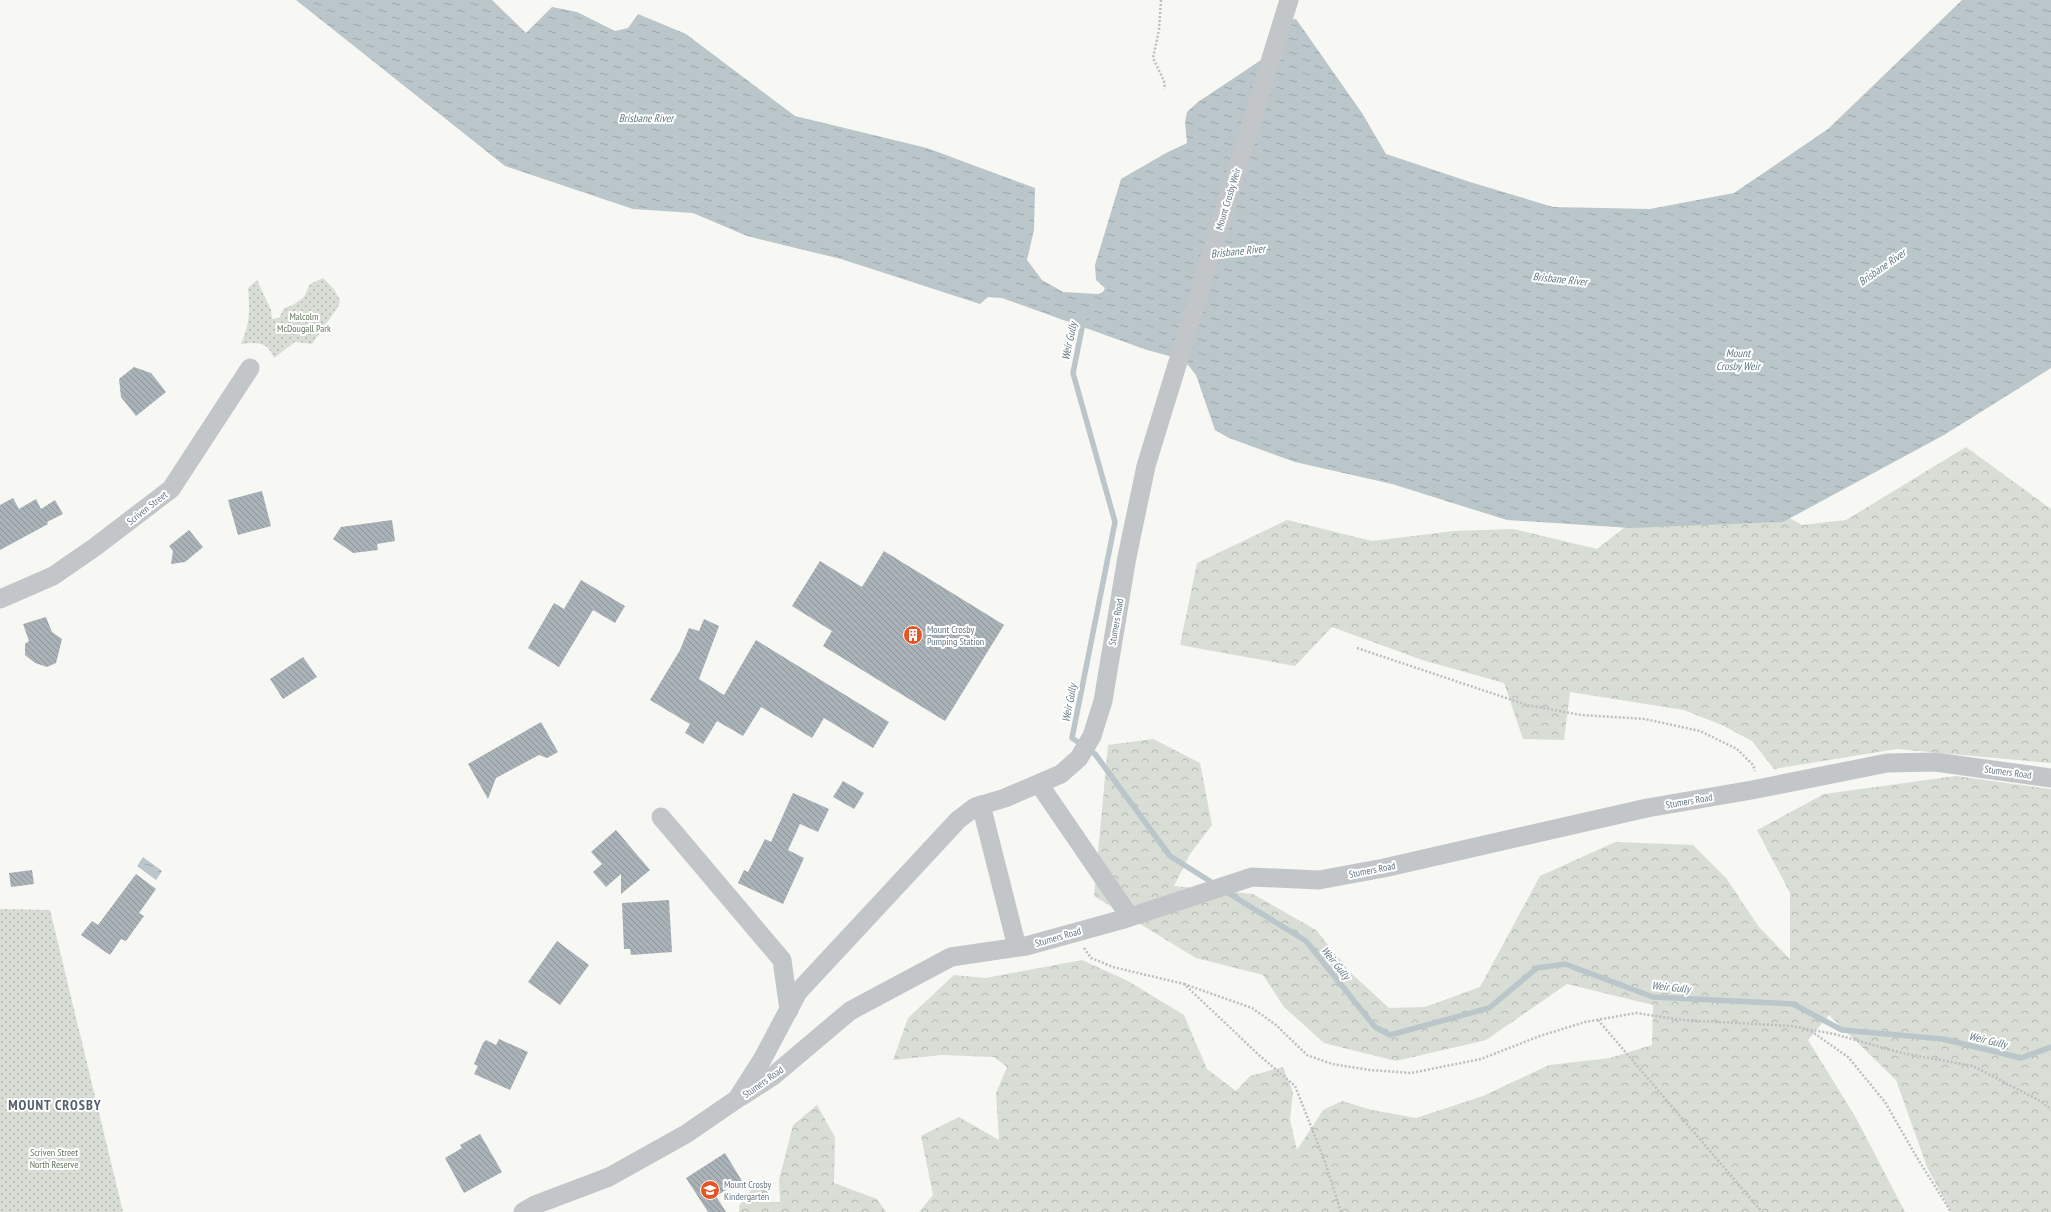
<svg xmlns="http://www.w3.org/2000/svg" width="2051" height="1212" font-family="'PT Sans Narrow',sans-serif">
  <style>
    .grass { fill: url(#grass-dots) }
    .forest { fill: url(#forest-crowns) }
    .water { fill: url(#water-ripples) }
    .lines { fill: none; stroke-linecap: round; stroke-linejoin: round }
    .stream { stroke: #bac6ca; stroke-width: 5.5 }
    .building { fill: url(#building-back-hatch) }
    .path { stroke: #bcbec1; stroke-width: 2.5; stroke-dasharray: 2 2; stroke-linecap: butt }
    .minor { stroke: #c2c6c9; stroke-width: 19 }
    .labels { text-anchor: middle; dominant-baseline: central; stroke-width: 4; stroke-linejoin: round; paint-order: stroke }
    .street-label { font-size: 10px; fill: #657785; stroke: #fff }
    .park-label { font-size: 10px; fill: #657760; stroke: #fff }
    .poi-label { font-size: 10px; fill: #657785; stroke: #fff; text-anchor: start }
    .water-label { font-size: 11px; font-style: italic; fill: #617882; stroke: #fff }
    .district-label { font-size: 14px; font-weight: bold; letter-spacing: 1px; fill: #53606a; stroke: #fff }
  </style>
  <defs>
    <pattern id="grass-dots" width="8" height="8" patternUnits="userSpaceOnUse"><rect width="8" height="8" fill="#d8ded5"/><path d="M2 2h.1M6 6h.1" fill="none" stroke="#b3b9b2" stroke-width="1.8" stroke-linecap="round"/></pattern>
    <pattern id="forest-crowns" width="20" height="18" patternUnits="userSpaceOnUse"><rect width="20" height="18" fill="#d8ded5"/><path d="M2 6a3 3 0 1 1 6 0M12 15a3 3 0 1 1 6 0" fill="none" stroke="#b3b9b2"/></pattern>
    <pattern id="water-ripples" width="26" height="14" patternUnits="userSpaceOnUse"><rect width="26" height="14" fill="#bac6ca"/><path d="M2 4q2-2 4 0t4 0M15 11q2-2 4 0t4 0" fill="none" stroke="#9ba6aa"/></pattern>
    <pattern id="building-back-hatch" width="6" height="6" patternUnits="userSpaceOnUse"><rect width="6" height="6" fill="#a9b2b7"/><path d="M-1 5l2 2M0 0l6 6M5-1l2 2" fill="none" stroke="#8d969a"/></pattern>
  </defs>
  <rect width="100%" height="100%" fill="#f7f7f4"/>
  <g class="grass">
    <path d="M323,278L333,288L340,300L338,307L312,344L295,342L274,358C267,341 258,342 241,344C250,323 250,311 248,288L257,280L271,310L272,319L279,318L284,308L293,305L304,297L310,284Z"/>
    <polygon points="0,909 50,910 123,1212 0,1212"/>
  </g>
  <g class="forest">
    <polygon points="1966,447 2051,509 2051,763 1897,749 1774,769 1752,741 1724,726 1684,710 1570,692 1564,740 1523,739 1504,683 1422,660 1332,627 1295,666 1180,645 1197,563 1287,520 1372,541 1454,531 1513,529 1597,549 1652,506 1753,497 1802,525 1846,520"/>
    <polygon points="1153,739 1200,763 1212,825 1190,854 1174,886 1253,894 1316,930 1351,973 1389,1008 1425,1007 1480,987 1540,876 1615,842 1693,845 1726,878 1759,927 1790,959 1790,893 1757,830 1824,794 1956,776 2051,789 2051,1212 1951,1212 1927,1167 1896,1080 1829,1015 1808,1040 1856,1118 1905,1212 919,1212 933,1195 921,1136 959,1117 999,1140 996,1093 1007,1067 994,1057 942,1055 893,1060 908,1018 954,975 985,978 1082,960 1128,981 1184,1015 1207,1069 1236,1091 1250,1076 1283,1067 1293,1092 1290,1120 1297,1150 1323,1110 1342,1101 1372,1110 1416,1118 1483,1096 1549,1065 1610,1058 1652,1045 1653,1005 1567,984 1486,1040 1396,1061 1324,1043 1284,1007 1263,975 1196,958 1094,896 1108,745"/>
    <polygon points="817,1105 835,1137 834,1183 877,1199 886,1212 739,1212 739,1206 754,1186 767,1186 769,1202 780,1202 779,1180 793,1125"/>
  </g>
  <g class="water">
    <polygon points="296,0 492,0 526,33 552,7 577,12 615,31 628,28 638,14 686,34 795,116 927,148 1035,188 1034,230 1027,260 1042,280 1063,292 1098,294 1103,292 1105,288 1096,280 1095,265 1121,179 1166,153 1187,143 1185,122 1187,112 1198,102 1261,60 1288,20 1296,19 1362,113 1386,154 1470,182 1553,207 1650,209 1734,193 1828,129 1962,0 2051,0 2051,368 1944,435 1783,522 1630,528 1507,520 1392,484 1295,462 1229,438 1215,430 1196,375 1184,360 1147,350 1002,298 988,297 980,304 841,259 747,236 693,213 633,209 505,166"/>
    <polygon points="143,857 162,871 156,880 137,866"/>
  </g>
  <g class="lines">
    <g class="stream">
      <polyline points="1084,318 1073,373 1115,522 1072,738 1095,754 1170,856 1216,885"/>
      <polyline points="1225,891 1306,941 1375,1027 1390,1035 1489,1008 1537,968 1565,964 1653,997 1793,1004 1842,1030 1943,1039 2021,1058 2051,1047"/>
    </g>
  </g>
  <g class="building">
    <polygon points="134,367 151,373 166,392 136,416 121,397 119,379"/>
    <polygon points="262,491 271,526 238,535 228,500"/>
    <polygon points="13,498 19,509 36,499 41,509 55,500 63,514 47,522 48,524 0,550 0,505"/>
    <polygon points="392,520 395,541 377,544 378,550 353,553 333,539 341,527"/>
    <polygon points="189,530 203,547 185,562 171,564 173,551 169,546"/>
    <polygon points="884,551 1004,625 945,721 823,646 832,631 792,606 820,561 862,587"/>
    <polygon points="581,580 625,606 615,623 593,610 559,667 528,648 554,603 564,609"/>
    <polygon points="46,617 52,632 62,639 56,663 47,667 35,663 25,655 25,644 29,641 23,624"/>
    <polygon points="704,619 719,626 699,679 724,695 756,640 889,722 873,748 824,718 812,738 761,707 743,736 717,721 703,744 685,733 690,724 650,700 680,650 689,628 699,631"/>
    <polygon points="303,657 317,677 283,699 270,679"/>
    <polygon points="541,722 558,752 547,758 539,755 496,778 488,799 468,764"/>
    <polygon points="843,781 864,793 854,809 833,797"/>
    <polygon points="793,793 829,809 818,832 800,824 788,850 804,858 783,904 738,883 744,870 748,872 765,839 771,842"/>
    <polygon points="616,830 650,870 621,894 621,874 606,887 593,872 602,864 591,852"/>
    <polygon points="32,870 34,884 11,887 9,873"/>
    <polygon points="136,874 156,889 139,913 144,916 126,941 121,939 110,955 81,935 92,921 98,925"/>
    <polygon points="669,900 672,952 631,955 630,949 624,949 622,903"/>
    <polygon points="557,941 589,965 560,1005 528,982"/>
    <polygon points="499,1039 528,1052 510,1090 474,1074 478,1066 474,1064 483,1043 486,1040 496,1045"/>
    <polygon points="480,1134 502,1172 464,1193 445,1158 462,1148 460,1145"/>
    <polygon points="725,1153 742,1181 716,1196 726,1212 708,1212 686,1178"/>
  </g>
  <g class="lines">
    <g class="path">
      <polyline points="1161,0 1159,30 1153,58 1164,81 1165,89"/>
      <polyline points="1357,648 1527,705 1581,715 1645,719 1700,731 1737,749 1753,765 1755,771"/>
      <polyline points="1084,948 1091,958 1113,967 1184,984 1260,1056 1295,1086 1324,1159 1341,1212"/>
      <polyline points="1184,984 1252,1008 1276,1025 1307,1055 1332,1064 1370,1070 1411,1073 1481,1059 1540,1036 1585,1022 1636,1013 1682,1020 1791,1026 1834,1034 1902,1053 1973,1066 2042,1102 2051,1110"/>
      <polyline points="1598,1020 1762,1212"/>
      <polyline points="1811,1031 1848,1057 1885,1102 1916,1156 1951,1212"/>
    </g>
    <g class="minor">
      <polyline points="0,599 53,576 95,547 171,489 250,368"/>
      <polyline points="1039,784 1130,917"/>
      <polyline points="981,805 1017,947"/>
      <polyline points="661,817 782,960 789,1010"/>
      <polyline points="742,1096 773,1076 850,1011 951,957 1026,946 1124,919 1252,877 1319,880 1384,868 1647,808 1752,790 1887,763 1935,762 2051,778"/>
      <polyline points="523,1212 535,1205 609,1177 686,1134 737,1099 762,1060 798,992 958,820 975,807 1005,798 1061,774 1079,758 1092,736 1103,701 1127,557 1146,466 1289,0"/>
    </g>
  </g>
  <defs>
    <g id="building-disc" transform="scale(1)"><circle r="9.5" fill="#e75424" stroke="#fff"/><path d="M-4-6H4V6H1V3H-1V6H-4ZM-2.5-4.3h1.7v1.8h-1.7ZM.8-4.3h1.7v1.8H.8ZM-2.5-1h1.7V.8h-1.7ZM.8-1h1.7V.8H.8Z" fill="#fff"/></g>
    <g id="school-disc" transform="scale(1)"><circle r="9.5" fill="#e75424" stroke="#fff"/><path d="M0-5L7-2L0 1L-7-2ZM-4 1L0 2.5L4 1V4Q0 6-4 4Z" fill="#fff"/></g>
  </defs>
  <g fill-rule="evenodd">
    <use href="#building-disc" x="913" y="635"/>
    <use href="#school-disc" x="710" y="1190"/>
  </g>
  <g class="labels">
    <g class="street-label">
      <text transform="translate(1228 199) rotate(-73)">Mount Crosby Weir</text>
      <text transform="translate(147 508) rotate(-38)">Scriven Street</text>
      <text transform="translate(1116 622) rotate(-80)">Stumers Road</text>
      <text transform="translate(2008 772) rotate(8)">Stumers Road</text>
      <text transform="translate(1689 801) rotate(-10)">Stumers Road</text>
      <text transform="translate(1372 870) rotate(-11)">Stumers Road</text>
      <text transform="translate(1058 937) rotate(-16)">Stumers Road</text>
      <text transform="translate(763 1082) rotate(-35)">Stumers Road</text>
    </g>
    <g class="park-label">
      <text x="304" y="316">Malcolm<tspan x="304" dy="12">McDougall Park</tspan></text>
      <text x="54" y="1152">Scriven Street<tspan x="54" dy="12">North Reserve</tspan></text>
    </g>
    <g class="poi-label">
      <text x="927" y="629">Mount Crosby<tspan x="927" dy="12">Pumping Station</tspan></text>
      <text x="724" y="1184">Mount Crosby<tspan x="724" dy="12">Kindergarten</tspan></text>
    </g>
    <g class="water-label">
      <text x="646" y="118">Brisbane River</text>
      <text transform="translate(1238 251) rotate(-6)">Brisbane River</text>
      <text transform="translate(1882 267) rotate(-35)">Brisbane River</text>
      <text transform="translate(1560 279) rotate(6)">Brisbane River</text>
      <text transform="translate(1069 341) rotate(-78)">Weir Gully</text>
      <text x="1738" y="353">Mount<tspan x="1738" dy="13">Crosby Weir</tspan></text>
      <text transform="translate(1069 703) rotate(-79)">Weir Gully</text>
      <text transform="translate(1336 963) rotate(51)">Weir Gully</text>
      <text transform="translate(1671 987) rotate(6)">Weir Gully</text>
      <text transform="translate(1988 1040) rotate(13)">Weir Gully</text>
    </g>
    <g class="district-label">
      <text x="55" y="1105">MOUNT CROSBY</text>
    </g>
  </g>
</svg>
